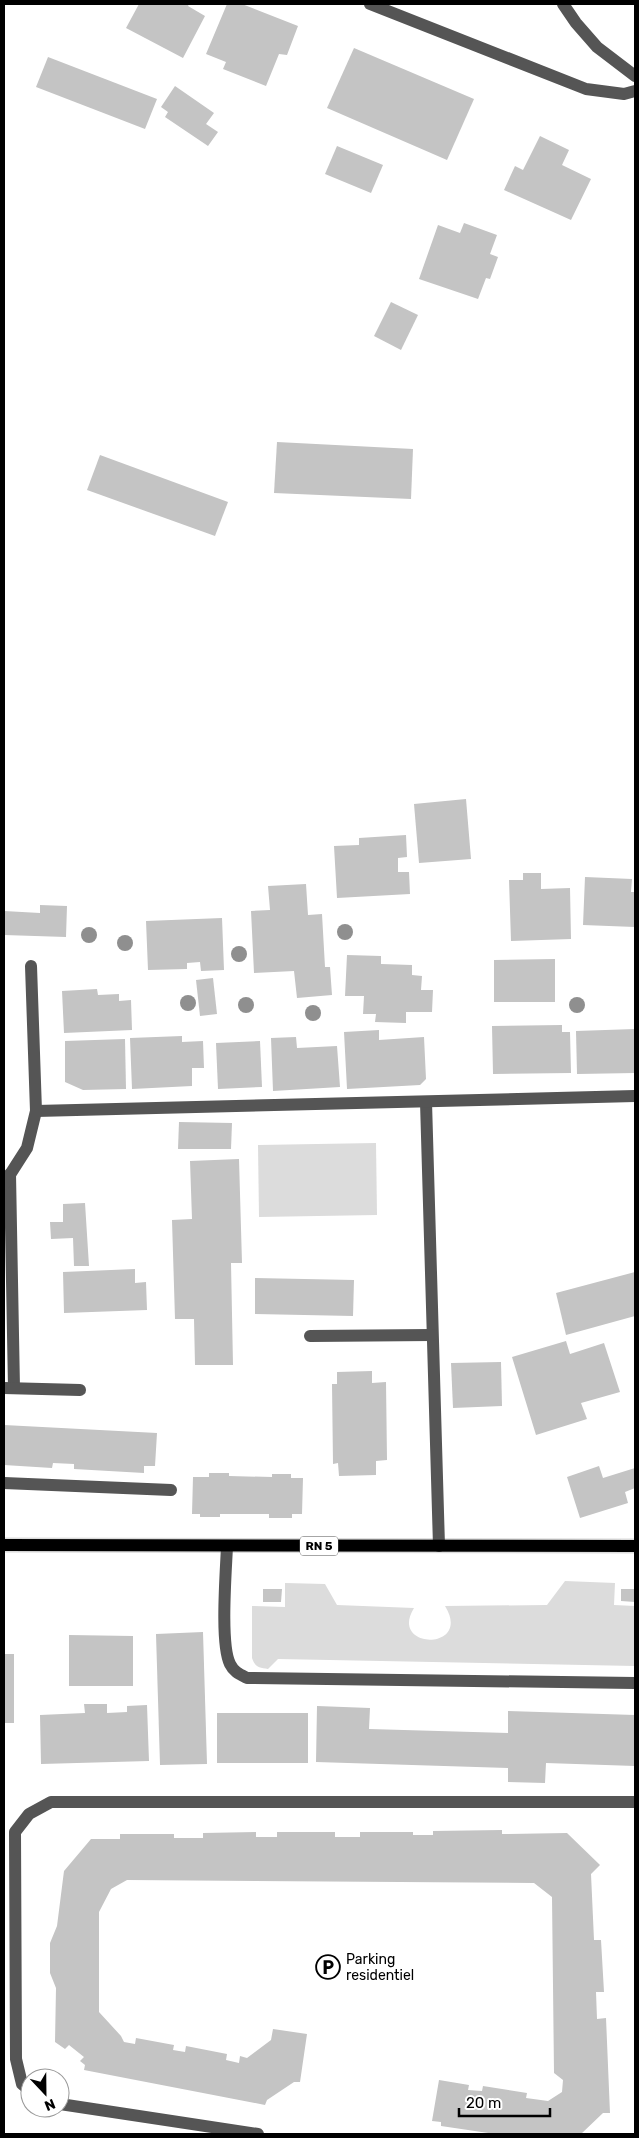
<svg xmlns="http://www.w3.org/2000/svg" width="639" height="2138" font-family="Rubik,sans-serif">
  <style>
    .green { fill: #dcdcdc }
    .building { fill: #c4c4c4 }
    .lines { fill: none; stroke-linecap: round; stroke-linejoin: round }
    .major-casing { stroke: #dbdbdb; stroke-width: 15 }
    .minor { stroke: #555; stroke-width: 12 }
    .major { stroke: #000; stroke-width: 12 }
    .tree { fill: #8f8f8f }
    .labels { text-anchor: middle; dominant-baseline: central; stroke-width: 5; stroke-linejoin: round; paint-order: stroke }
    .shield { fill: #fff; stroke: #4c4c4c; stroke-width: 1 }
    .shield-label { font-size: 12px; font-weight: bold; fill: #000 }
    .poi-label { font-size: 14px; fill: #000; stroke: #fff; text-anchor: start }
  </style>
  <rect width="100%" height="100%" fill="#fff"/>
  <g class="green">
    <polygon points="376,1143 377,1215 259,1217 258,1145"/>
    <path d="M565,1581L615,1583L614,1605L635,1606V1666L278,1659L268,1669C259,1668 255,1667 252,1658V1606L285,1607V1583L325,1584L337,1605L414,1608C388,1650 473,1651 445,1606L547,1605Z"/>
  </g>
  <g class="building">
    <polygon points="139,4 189,4 188,6 205,16 183,58 126,28"/>
    <polygon points="227,4 242,4 298,26 287,55 279,54 266,86 223,69 226,62 206,54"/>
    <polygon points="354,48 474,99 447,160 327,108"/>
    <polygon points="48,57 157,99 145,129 36,87"/>
    <polygon points="175,86 214,113 206,124 218,132 208,146 165,117 168,112 161,107"/>
    <polygon points="540,136 569,150 562,165 591,179 571,220 504,190 515,166 523,170"/>
    <polygon points="337,146 383,165 371,193 325,174"/>
    <polygon points="464,223 497,235 490,254 498,257 490,279 486,278 478,299 419,279 438,225 460,233"/>
    <polygon points="391,302 418,315 401,350 374,336"/>
    <polygon points="277,442 413,449 411,499 274,493"/>
    <polygon points="100,455 228,502 215,536 87,490"/>
    <polygon points="466,799 471,859 419,863 414,804"/>
    <polygon points="406,835 407,857 398,858 398,872 409,872 410,894 337,898 334,846 359,845 359,838"/>
    <polygon points="523,873 541,873 541,889 570,888 571,939 511,941 509,880 523,880"/>
    <polygon points="585,877 632,879 631,892 635,892 635,927 583,925"/>
    <polygon points="306,884 308,915 322,914 325,967 330,967 332,995 297,998 294,971 254,973 251,911 270,910 268,886"/>
    <polygon points="40,905 67,906 66,937 4,935 4,911 40,913"/>
    <polygon points="222,918 224,970 201,971 200,962 187,963 187,969 148,970 146,921"/>
    <polygon points="347,955 381,956 381,964 412,965 412,975 422,976 421,990 433,990 432,1012 406,1012 406,1023 375,1022 376,1014 363,1014 364,996 345,996"/>
    <polygon points="555,959 555,1002 494,1002 494,960"/>
    <polygon points="213,978 217,1014 200,1016 196,980"/>
    <polygon points="97,989 98,995 119,994 119,1001 131,1000 132,1030 64,1033 62,991"/>
    <polygon points="562,1025 562,1032 570,1032 571,1073 493,1074 492,1026"/>
    <polygon points="635,1029 635,1073 577,1074 576,1031"/>
    <polygon points="379,1030 379,1040 424,1037 426,1079 420,1085 347,1089 344,1032"/>
    <polygon points="182,1036 182,1042 203,1041 204,1068 192,1068 192,1086 132,1089 130,1038"/>
    <polygon points="296,1037 297,1048 337,1046 340,1087 273,1091 271,1038"/>
    <polygon points="125,1039 126,1089 83,1090 65,1082 65,1041"/>
    <polygon points="260,1041 262,1087 218,1089 216,1043"/>
    <polygon points="179,1122 232,1123 231,1149 178,1149"/>
    <polygon points="239,1159 242,1263 231,1263 233,1365 195,1365 194,1319 175,1319 172,1220 192,1219 190,1161"/>
    <polygon points="85,1203 89,1266 74,1266 73,1238 51,1239 50,1222 63,1222 63,1204"/>
    <polygon points="135,1269 135,1283 146,1282 147,1310 64,1313 63,1272"/>
    <polygon points="635,1272 635,1316 566,1335 556,1293"/>
    <polygon points="255,1278 354,1280 353,1316 255,1314"/>
    <polygon points="566,1341 570,1354 604,1343 620,1392 581,1403 587,1419 536,1435 512,1357"/>
    <polygon points="501,1362 502,1406 453,1408 451,1363"/>
    <polygon points="372,1371 372,1383 386,1382 387,1460 376,1461 376,1475 339,1476 338,1463 333,1464 332,1384 337,1384 337,1372"/>
    <polygon points="4,1425 157,1433 155,1466 144,1466 144,1473 74,1469 74,1464 53,1463 52,1468 4,1465"/>
    <polygon points="599,1466 603,1478 635,1468 635,1488 625,1492 628,1503 580,1518 567,1477"/>
    <polygon points="209,1473 229,1473 229,1476 272,1477 272,1474 291,1474 291,1478 303,1478 302,1514 292,1514 292,1518 269,1518 269,1514 220,1514 220,1517 200,1517 200,1514 192,1514 193,1477 209,1477"/>
    <polygon points="263,1589 282,1589 281,1602 263,1602"/>
    <polygon points="621,1589 635,1589 635,1602 621,1601"/>
    <polygon points="203,1632 207,1764 160,1765 156,1634"/>
    <polygon points="69,1635 133,1636 133,1686 69,1686"/>
    <rect x="4" y="1654" width="10" height="69"/>
    <polygon points="84,1704 107,1704 107,1713 127,1712 127,1706 147,1705 149,1761 41,1764 40,1715 85,1713"/>
    <polygon points="317,1706 370,1708 369,1729 508,1733 508,1711 635,1715 635,1766 546,1763 545,1783 508,1782 508,1768 316,1762"/>
    <rect x="217" y="1713" width="91" height="50"/>
    <polygon points="502,1830 502,1834 567,1833 600,1865 591,1874 594,1940 601,1940 604,1992 596,1992 597,2019 606,2018 610,2113 603,2113 581,2134 495,2134 441,2126 441,2122 432,2121 439,2080 469,2085 468,2090 482,2091 483,2086 527,2093 526,2098 548,2101 562,2092 563,2080 554,2073 552,1897 534,1883 127,1880 111,1889 99,1912 99,2012 121,2036 124,2042 135,2044 136,2038 174,2045 173,2050 185,2052 186,2046 227,2054 226,2060 239,2063 240,2056 247,2058 271,2040 273,2029 307,2034 300,2082 294,2082 267,2100 265,2105 84,2070 85,2065 80,2061 84,2057 69,2045 65,2049 55,2042 56,1988 50,1973 50,1943 57,1926 64,1871 91,1839 120,1839 120,1834 174,1834 174,1838 203,1838 203,1833 256,1832 256,1837 277,1837 277,1832 335,1832 335,1837 360,1837 360,1832 413,1832 413,1835 433,1835 433,1831"/>
  </g>
  <g class="lines">
    <g class="major-casing">
      <polyline id="major" points="4,1545 635,1546"/>
    </g>
    <g class="minor">
      <polyline points="370,4 586,89 624,94 635,91"/>
      <polyline points="563,4 576,23 597,47 635,76"/>
      <polyline points="426,1102 439,1546"/>
      <polyline points="36,1111 635,1096"/>
      <polyline points="10,1174 14,1388"/>
      <polyline points="4,1184 27,1148 36,1111 31,966"/>
      <polyline points="310,1336 432,1335"/>
      <polyline points="4,1388 80,1390"/>
      <polyline points="4,1483 171,1490"/>
      <path d="M227,1546C226,1571 220,1644 230,1664C234,1672 239,1674 247,1678L635,1683"/>
      <polyline points="30,2091 22,2084 16,2059 15,1832 29,1814 51,1802 635,1802"/>
      <polyline points="60,2104 258,2134"/>
    </g>
    <use href="#major" class="major"/>
  </g>
  <g class="tree">
    <circle cx="345" cy="932" r="8"/>
    <circle cx="89" cy="935" r="8"/>
    <circle cx="125" cy="943" r="8"/>
    <circle cx="239" cy="954" r="8"/>
    <circle cx="188" cy="1003" r="8"/>
    <circle cx="246" cy="1005" r="8"/>
    <circle cx="577" cy="1005" r="8"/>
    <circle cx="313" cy="1013" r="8"/>
  </g>
  <defs>
    <g id="parking-ring" transform="scale(1.25)"><circle r="9.5" fill="#fff" stroke="#000" stroke-width="1.5"/><path d="M-3.5-5.5H1a3.5 3.5 0 0 1 0 7H-1V5.5H-3.5ZM-1-3.4V-.6H.8a1.4 1.4 0 0 0 0-2.8Z" fill="#000"/></g>
  </defs>
  <g fill-rule="evenodd">
    <use href="#parking-ring" x="328" y="1967"/>
  </g>
  <g class="labels">
    <rect class="shield" x="300" y="1536.5" width="38" height="19" rx="4"/>
    <g class="shield-label">
      <text x="319" y="1546">RN 5</text>
    </g>
    <g class="poi-label">
      <text x="346" y="1959">Parking<tspan x="346" dy="16">residentiel</tspan></text>
    </g>
  </g>
  <rect width="639" height="2138" fill="none" stroke="#000000" stroke-width="10"/>
  <g transform="translate(45 2093) rotate(158)"><circle r="24" fill="#ffffff" stroke="#999999"/>
  <path d="M0-4L9 19L0 12L-9 19Z" fill="#000000"/>
  <text y="-8" font-size="14" font-weight="bold" text-anchor="middle" fill="#000000">N</text>
  </g>
  <path d="M459 2108v8h91v-8" fill="none" stroke="#000000" stroke-width="2.5"/>
  <text x="466" y="2108" font-size="15" fill="#000000" stroke="#ffffff" stroke-width="4" paint-order="stroke">20 m</text>
</svg>
